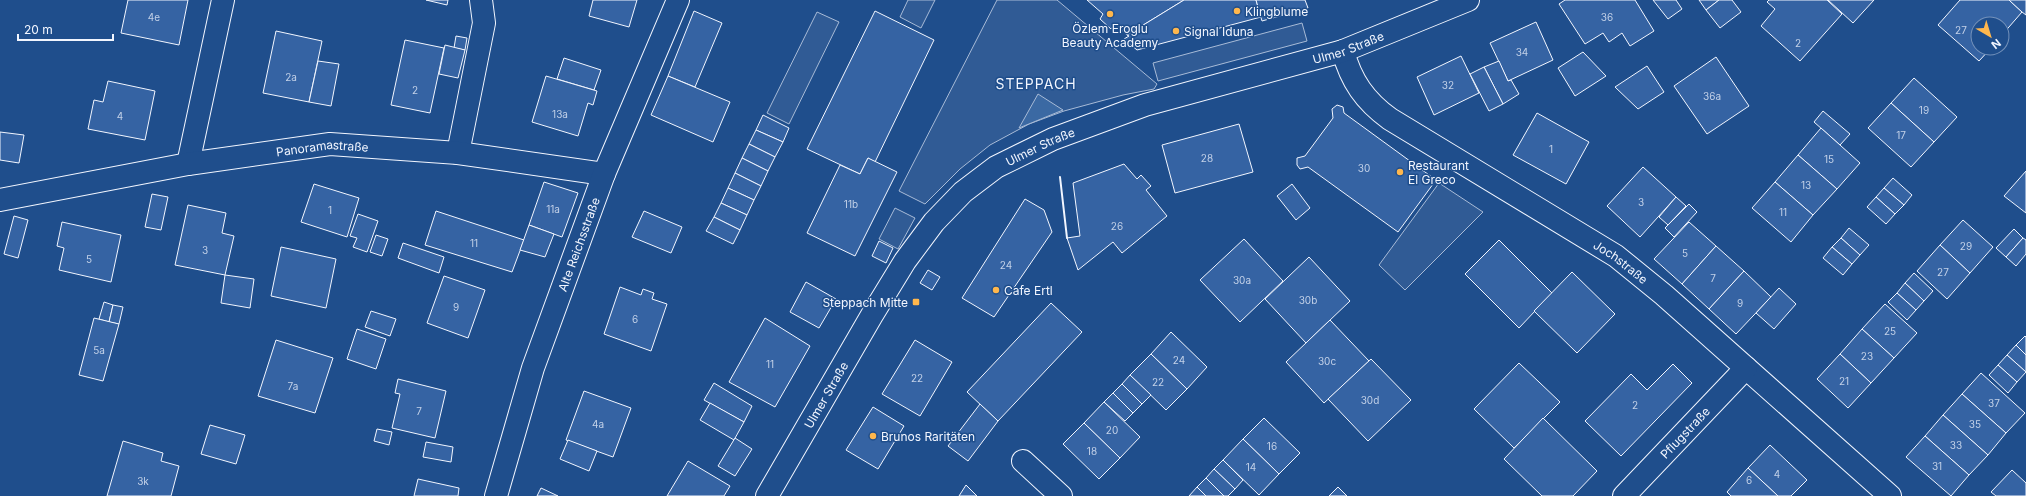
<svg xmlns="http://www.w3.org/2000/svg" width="2026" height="496" font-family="Inter,sans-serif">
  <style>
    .parking { fill: #305b95; stroke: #a8bbd7 }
    .water { fill: #3b69a3; stroke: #a8bbd7 }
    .building { fill: #3563a3; stroke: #f2f6ff }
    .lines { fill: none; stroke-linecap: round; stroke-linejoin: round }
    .minor-casing { stroke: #f2f6ff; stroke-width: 24 }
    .minor { stroke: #1f4e8c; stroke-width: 22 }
    .wall { stroke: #f2f6ff; stroke-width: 2 }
    .poi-dot { fill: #ffb74d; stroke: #1f4e8c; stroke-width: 1.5 }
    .labels { text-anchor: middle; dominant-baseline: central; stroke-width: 3; stroke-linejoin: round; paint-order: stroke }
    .number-label { font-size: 10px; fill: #c3d1e8 }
    .poi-label { font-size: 12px; fill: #f2f6ff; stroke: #1f4e8c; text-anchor: start }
    .street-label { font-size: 12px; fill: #f2f6ff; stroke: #1f4e8c }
    .quarter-label { font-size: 14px; letter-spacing: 1px; fill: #f2f6ff; stroke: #1f4e8c }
  </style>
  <rect width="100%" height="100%" fill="#1f4e8c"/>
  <g class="parking">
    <polygon points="908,0 935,0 921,28 900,17"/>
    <polygon points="997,0 1057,0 1157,84 1154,89 1123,95 1064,111 1029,124 990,145 960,169 925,204 899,191"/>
    <polygon points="817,12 839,22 789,124 767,113"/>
    <polygon points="1302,23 1307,41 1158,81 1153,63"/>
    <polygon points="1439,183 1483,212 1405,290 1379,265"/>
    <polygon points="895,208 915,218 898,249 879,239"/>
  </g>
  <polygon class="water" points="1038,94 1063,110 1019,128"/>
  <g class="building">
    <polygon points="128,0 188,0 179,45 121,33"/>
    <polygon points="426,0 448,0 447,5"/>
    <polygon points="593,0 637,0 629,27 589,16"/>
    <polygon points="1087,0 1184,0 1127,35 1115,24 1111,29 1100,19 1103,14"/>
    <polygon points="1184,0 1256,0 1261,17 1137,50 1124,39 1129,36 1127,35"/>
    <polygon points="1256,0 1305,0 1308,8 1262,21"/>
    <polygon points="1565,0 1635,0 1654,31 1630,46 1622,33 1609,42 1603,33 1585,44 1559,4"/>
    <polygon points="1653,0 1676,0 1682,9 1668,19"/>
    <polygon points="1699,0 1719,0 1706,10"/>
    <polygon points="1719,0 1732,0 1741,12 1720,28 1706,10"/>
    <polygon points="1769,0 1827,0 1842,14 1800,61 1761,26 1775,9 1767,2"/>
    <polygon points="1828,0 1874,0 1853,23"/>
    <polygon points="1960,0 2009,0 2022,12 2002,35 2002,24 1978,24 1978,48 1991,48 1979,61 1938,25"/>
    <polygon points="2009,0 2026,0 2026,15 2022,12"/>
    <polygon points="694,11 722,23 695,87 668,76"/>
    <polygon points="875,11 934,40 875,162 868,158 860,174 807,149"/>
    <polygon points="1536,22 1553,60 1508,81 1490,43"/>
    <polygon points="276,31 322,41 309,102 263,93"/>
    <polygon points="456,36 467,38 465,50 454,48"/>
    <polygon points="405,40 444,48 430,113 391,105"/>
    <polygon points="445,45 465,50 458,78 439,74"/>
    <polygon points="1583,52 1606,76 1575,96 1558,68"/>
    <polygon points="1461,56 1479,93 1434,115 1417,77"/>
    <polygon points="1716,57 1749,106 1707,134 1674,86"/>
    <polygon points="564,58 601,70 594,90 557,79"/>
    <polygon points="318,61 339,64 331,106 309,102"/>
    <polygon points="1499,61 1508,81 1511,80 1519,94 1503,104 1484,67"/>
    <polygon points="1647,66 1664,92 1638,109 1615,87"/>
    <polygon points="1484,67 1503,104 1489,111 1470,74"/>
    <polygon points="546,76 597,91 593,105 588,103 578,136 532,122"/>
    <polygon points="668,76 730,102 713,142 651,115"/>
    <polygon points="1914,78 1957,117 1934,142 1891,103"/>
    <polygon points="108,81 155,91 145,140 88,129 94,100 103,102"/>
    <polygon points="1891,103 1934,142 1911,167 1868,128"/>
    <polygon points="1337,105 1343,107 1344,113 1436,180 1398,232 1308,167 1300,169 1297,165 1297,158 1305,156 1333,118 1332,109"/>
    <polygon points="1823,111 1850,134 1840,145 1814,122"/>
    <polygon points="1537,113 1589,142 1566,184 1513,155"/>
    <polygon points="763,115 789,128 783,142 756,130"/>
    <polygon points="1239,124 1253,172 1175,193 1162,145"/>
    <polygon points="1821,128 1860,163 1837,189 1798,155"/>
    <polygon points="756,130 783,142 775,157 749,144"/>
    <polygon points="0,132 24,135 19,163 0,160"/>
    <polygon points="749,144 775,157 768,171 742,158"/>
    <polygon points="1798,155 1837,189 1813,215 1775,182"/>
    <polygon points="742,158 768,171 761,186 735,173"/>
    <polygon points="868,158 897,172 855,256 807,233 840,165 860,174"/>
    <polygon points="1124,164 1137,179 1141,175 1151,186 1146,190 1167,216 1122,253 1113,242 1078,270 1067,238 1080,236 1073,183"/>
    <polygon points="1643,167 1676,197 1640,237 1607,206"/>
    <polygon points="2026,171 2026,213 2004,196"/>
    <polygon points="735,173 761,186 754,200 728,188"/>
    <polygon points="1893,178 1912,195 1904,205 1884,188"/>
    <polygon points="544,182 578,193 562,237 529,225"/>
    <polygon points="1775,182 1813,215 1791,242 1752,208"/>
    <polygon points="314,184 359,198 347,237 301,222"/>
    <polygon points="1292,184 1310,208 1296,220 1277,196"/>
    <polygon points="728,188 754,200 747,215 721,203"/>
    <polygon points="1884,188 1904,205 1895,214 1876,197"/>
    <polygon points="152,194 168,197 161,230 145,227"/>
    <polygon points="1676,197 1686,206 1668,225 1659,217"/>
    <polygon points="1876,197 1895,214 1886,224 1867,207"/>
    <polygon points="1025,199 1044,210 1052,232 994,317 962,298"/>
    <polygon points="721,203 747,215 740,230 714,217"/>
    <polygon points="1689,204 1697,212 1674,237 1665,228"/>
    <polygon points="188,205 226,213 222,233 234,236 225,275 175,265"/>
    <polygon points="436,211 524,240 512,272 425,245"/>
    <polygon points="644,211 682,227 671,253 632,237"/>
    <polygon points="358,214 378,221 367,252 353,247 357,238 350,236"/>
    <polygon points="14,216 28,220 18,258 4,254"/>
    <polygon points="714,217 740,230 733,244 706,231"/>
    <polygon points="1963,220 1993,247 1970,273 1940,245"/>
    <polygon points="62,222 121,235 111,282 59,270 64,248 57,246"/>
    <polygon points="1689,222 1716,246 1682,284 1654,259"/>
    <polygon points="529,225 554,234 545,257 520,250"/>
    <polygon points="1849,228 1869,245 1860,255 1841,238"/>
    <polygon points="2014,229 2023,238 2006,257 1996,248"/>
    <polygon points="376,235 388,239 382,256 370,252"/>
    <polygon points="1841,238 1860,255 1852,264 1832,247"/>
    <polygon points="2023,238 2026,240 2026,254 2016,266 2006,257"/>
    <polygon points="1244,239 1283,281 1240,322 1200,280"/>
    <polygon points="1499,240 1552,293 1519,328 1465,274"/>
    <polygon points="879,241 893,248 886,263 872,256"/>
    <polygon points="403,243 444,257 439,273 398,258"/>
    <polygon points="1940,245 1970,273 1947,299 1917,271"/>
    <polygon points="1716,246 1744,271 1709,309 1682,284"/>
    <polygon points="281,247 336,259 326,308 271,296"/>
    <polygon points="1832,247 1852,264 1843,275 1823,258"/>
    <polygon points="1309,257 1350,301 1306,343 1265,299"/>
    <polygon points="928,270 940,277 932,290 920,283"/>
    <polygon points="1744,271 1771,297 1736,334 1709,309"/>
    <polygon points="1572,272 1615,314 1577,353 1534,311"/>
    <polygon points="1914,273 1933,291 1924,301 1905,283"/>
    <polygon points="225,275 254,279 250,308 221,303"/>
    <polygon points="444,276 485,290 468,338 427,323"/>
    <polygon points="806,282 836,299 819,328 790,312"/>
    <polygon points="1905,283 1924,301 1916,310 1897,293"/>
    <polygon points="620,287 641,295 643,289 654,293 652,299 667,304 651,351 604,334"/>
    <polygon points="1779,288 1796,304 1774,329 1756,313"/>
    <polygon points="1897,293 1916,310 1907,320 1888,302"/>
    <polygon points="104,302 113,305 109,322 99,319"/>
    <polygon points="1051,303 1082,332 998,421 967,392"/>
    <polygon points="1885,304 1917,333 1894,358 1862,329"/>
    <polygon points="113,305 123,307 119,324 109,322"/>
    <polygon points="371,311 396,319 390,336 365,327"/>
    <polygon points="94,318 119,324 103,381 79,375"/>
    <polygon points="765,318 810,346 775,407 729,382"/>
    <polygon points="1330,320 1369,361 1324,403 1286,362"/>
    <polygon points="357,329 386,339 376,369 347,359"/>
    <polygon points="1862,329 1894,358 1871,383 1840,354"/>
    <polygon points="1171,332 1207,367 1187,389 1151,354"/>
    <polygon points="2025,336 2026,337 2026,355 2016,345"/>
    <polygon points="276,340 333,358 315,413 258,396"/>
    <polygon points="915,340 952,362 920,416 882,394"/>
    <polygon points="2016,345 2026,355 2026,372 2007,355"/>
    <polygon points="1151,354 1187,389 1166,410 1130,375"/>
    <polygon points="1840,354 1871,383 1848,408 1817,379"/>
    <polygon points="2007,355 2026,372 2017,382 1998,365"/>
    <polygon points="1371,359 1411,400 1368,441 1328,399"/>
    <polygon points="1519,363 1560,402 1514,448 1474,409"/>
    <polygon points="1673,364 1692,383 1621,456 1585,421 1631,374 1647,390"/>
    <polygon points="1998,365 2017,382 2008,393 1989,375"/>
    <polygon points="1981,373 2025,413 2006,433 1962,394"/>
    <polygon points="1130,375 1151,395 1142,404 1122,384"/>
    <polygon points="398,379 446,391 435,438 392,428 400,394 395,393"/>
    <polygon points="714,383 752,406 744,422 704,400"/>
    <polygon points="1122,384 1142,404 1133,413 1113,393"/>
    <polygon points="584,391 631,408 613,457 566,440"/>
    <polygon points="1113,393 1133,413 1125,421 1104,402"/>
    <polygon points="1962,394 2006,433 1988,455 1943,415"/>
    <polygon points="1104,402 1140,437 1120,458 1084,423"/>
    <polygon points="710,403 744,422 734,440 700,420"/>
    <polygon points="980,404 998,421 968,461 948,446"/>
    <polygon points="873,407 904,426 878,469 846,450"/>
    <polygon points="1943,415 1988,455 1969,475 1925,436"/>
    <polygon points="1264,418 1300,453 1279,474 1243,439"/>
    <polygon points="1543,418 1597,471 1573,496 1542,496 1504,459"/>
    <polygon points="1084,423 1120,458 1099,479 1063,444"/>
    <polygon points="210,425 245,435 236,464 201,454"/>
    <polygon points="377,429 392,432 389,445 374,441"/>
    <polygon points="1925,436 1969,475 1951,496 1906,457"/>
    <polygon points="735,438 752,449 735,476 718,466"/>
    <polygon points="1243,439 1279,474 1259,495 1223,460"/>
    <polygon points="568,440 597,451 589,471 560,459"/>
    <polygon points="123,441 163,453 161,461 179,466 171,496 107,496"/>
    <polygon points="426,442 453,447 451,462 423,457"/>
    <polygon points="1770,445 1807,480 1791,496 1778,496 1748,468"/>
    <polygon points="1223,460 1243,480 1235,489 1214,469"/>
    <polygon points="688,461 730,486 724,496 667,496"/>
    <polygon points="1748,468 1778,496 1731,496 1727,492"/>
    <polygon points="1214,469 1235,489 1228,496 1224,496 1206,478"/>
    <polygon points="2012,470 2026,483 2026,496 1996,496 1991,492"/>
    <polygon points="1206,478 1224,496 1206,496 1197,487"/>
    <polygon points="418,479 459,488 458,496 414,496"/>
    <polygon points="966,485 977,496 959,496"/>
    <polygon points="1197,487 1206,496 1189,496"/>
    <polygon points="1338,487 1347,496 1329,496"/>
    <polygon points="541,488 558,496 537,496"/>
  </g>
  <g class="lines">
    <g class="minor-casing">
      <g id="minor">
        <path id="s1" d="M1343,51C1351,81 1365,101 1390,119L1616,256L1664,295L1890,496"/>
        <polyline points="458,153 484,23 481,0"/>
        <polyline points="188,164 223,0"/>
        <path id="s2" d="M0,200L188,164L330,144L458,153L604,174"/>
        <polyline points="1023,461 1061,496"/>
        <path id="s3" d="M496,496L533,368L604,174L678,0"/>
        <path id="s4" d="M767,496L872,315L905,261L934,222L963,192L996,167L1053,139L1145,105L1343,51L1468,0"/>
        <path id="s5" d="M1624,496L1746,368"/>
      </g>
    </g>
    <use href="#minor" class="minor"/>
    <polyline class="wall" points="1060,177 1067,238"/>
  </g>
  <g class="poi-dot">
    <circle cx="1237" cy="11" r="4"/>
    <circle cx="1110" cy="14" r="4"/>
    <circle cx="1176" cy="31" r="4"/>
    <circle cx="1400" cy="172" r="4"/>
    <circle cx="996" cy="290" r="4"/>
    <rect x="912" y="298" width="8" height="8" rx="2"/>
    <circle cx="873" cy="436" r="4"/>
  </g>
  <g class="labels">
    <g class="number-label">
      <text x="154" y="17">4e</text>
      <text x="1607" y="17">36</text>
      <text x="1961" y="30">27</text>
      <text x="1798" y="43">2</text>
      <text x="1522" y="52">34</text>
      <text x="291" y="77">2a</text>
      <text x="1448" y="85">32</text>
      <text x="415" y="90">2</text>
      <text x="1712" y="96">36a</text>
      <text x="1924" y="110">19</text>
      <text x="560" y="114">13a</text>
      <text x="120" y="116">4</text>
      <text x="1901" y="135">17</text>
      <text x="1551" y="149">1</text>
      <text x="1207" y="158">28</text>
      <text x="1829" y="159">15</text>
      <text x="1364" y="168">30</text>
      <text x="1806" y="185">13</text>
      <text x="1641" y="202">3</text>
      <text x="851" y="204">11b</text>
      <text x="553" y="209">11a</text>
      <text x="330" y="210">1</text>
      <text x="1783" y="212">11</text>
      <text x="1117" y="226">26</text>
      <text x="474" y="243">11</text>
      <text x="1966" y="246">29</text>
      <text x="205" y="250">3</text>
      <text x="1685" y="253">5</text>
      <text x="89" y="259">5</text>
      <text x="1006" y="265">24</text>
      <text x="1943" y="272">27</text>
      <text x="1713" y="278">7</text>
      <text x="1242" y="280">30a</text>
      <text x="1308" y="300">30b</text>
      <text x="1740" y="303">9</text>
      <text x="456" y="307">9</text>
      <text x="635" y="319">6</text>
      <text x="1890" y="331">25</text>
      <text x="99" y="350">5a</text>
      <text x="1867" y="356">23</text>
      <text x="1179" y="360">24</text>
      <text x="1327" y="361">30c</text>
      <text x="770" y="364">11</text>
      <text x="917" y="378">22</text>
      <text x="1844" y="381">21</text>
      <text x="1158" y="382">22</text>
      <text x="293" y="386">7a</text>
      <text x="1370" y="400">30d</text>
      <text x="1994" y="403">37</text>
      <text x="1635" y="405">2</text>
      <text x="419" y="411">7</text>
      <text x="598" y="424">4a</text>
      <text x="1975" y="424">35</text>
      <text x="1112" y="430">20</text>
      <text x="1956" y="445">33</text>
      <text x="1272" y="446">16</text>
      <text x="1092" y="451">18</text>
      <text x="1937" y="466">31</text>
      <text x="1251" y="467">14</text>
      <text x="1777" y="474">4</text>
      <text x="1749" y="480">6</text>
      <text x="143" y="481">3k</text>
    </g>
    <g class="poi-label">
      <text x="1245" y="11">Klingblume</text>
      <text x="1110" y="28" text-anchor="middle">Özlem Eroglu<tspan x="1110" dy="14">Beauty Academy</tspan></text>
      <text x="1184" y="31">Signal Iduna</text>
      <text x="1408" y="165">Restaurant<tspan x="1408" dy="14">El Greco</tspan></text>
      <text x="1004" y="290">Cafe Ertl</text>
      <text x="908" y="302" text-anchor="end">Steppach Mitte</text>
      <text x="881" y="436">Brunos Raritäten</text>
    </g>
    <g class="street-label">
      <text stroke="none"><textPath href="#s4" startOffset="777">Ulmer Straße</textPath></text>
      <text stroke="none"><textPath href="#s4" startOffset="453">Ulmer Straße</textPath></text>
      <text stroke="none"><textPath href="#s2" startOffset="327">Panoramastraße</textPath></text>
      <text stroke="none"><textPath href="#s3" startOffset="265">Alte Reichsstraße</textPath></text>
      <text stroke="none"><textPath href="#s1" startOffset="356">Jochstraße</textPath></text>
      <text stroke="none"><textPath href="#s4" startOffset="117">Ulmer Straße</textPath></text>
      <text stroke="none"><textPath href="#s5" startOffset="88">Pflugstraße</textPath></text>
    </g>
    <g class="quarter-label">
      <text x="1036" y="83">STEPPACH</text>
    </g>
  </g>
  <g transform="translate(1990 36) rotate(142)"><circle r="19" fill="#1f4e8c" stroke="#7391ba"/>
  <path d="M0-3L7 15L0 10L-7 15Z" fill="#ffb74d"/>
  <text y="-6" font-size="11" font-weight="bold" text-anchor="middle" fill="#f2f6ff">N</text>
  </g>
  <path d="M18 34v6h95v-6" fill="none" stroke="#f2f6ff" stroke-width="2"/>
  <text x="24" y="34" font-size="12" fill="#f2f6ff" stroke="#1f4e8c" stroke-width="3" paint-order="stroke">20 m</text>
</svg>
